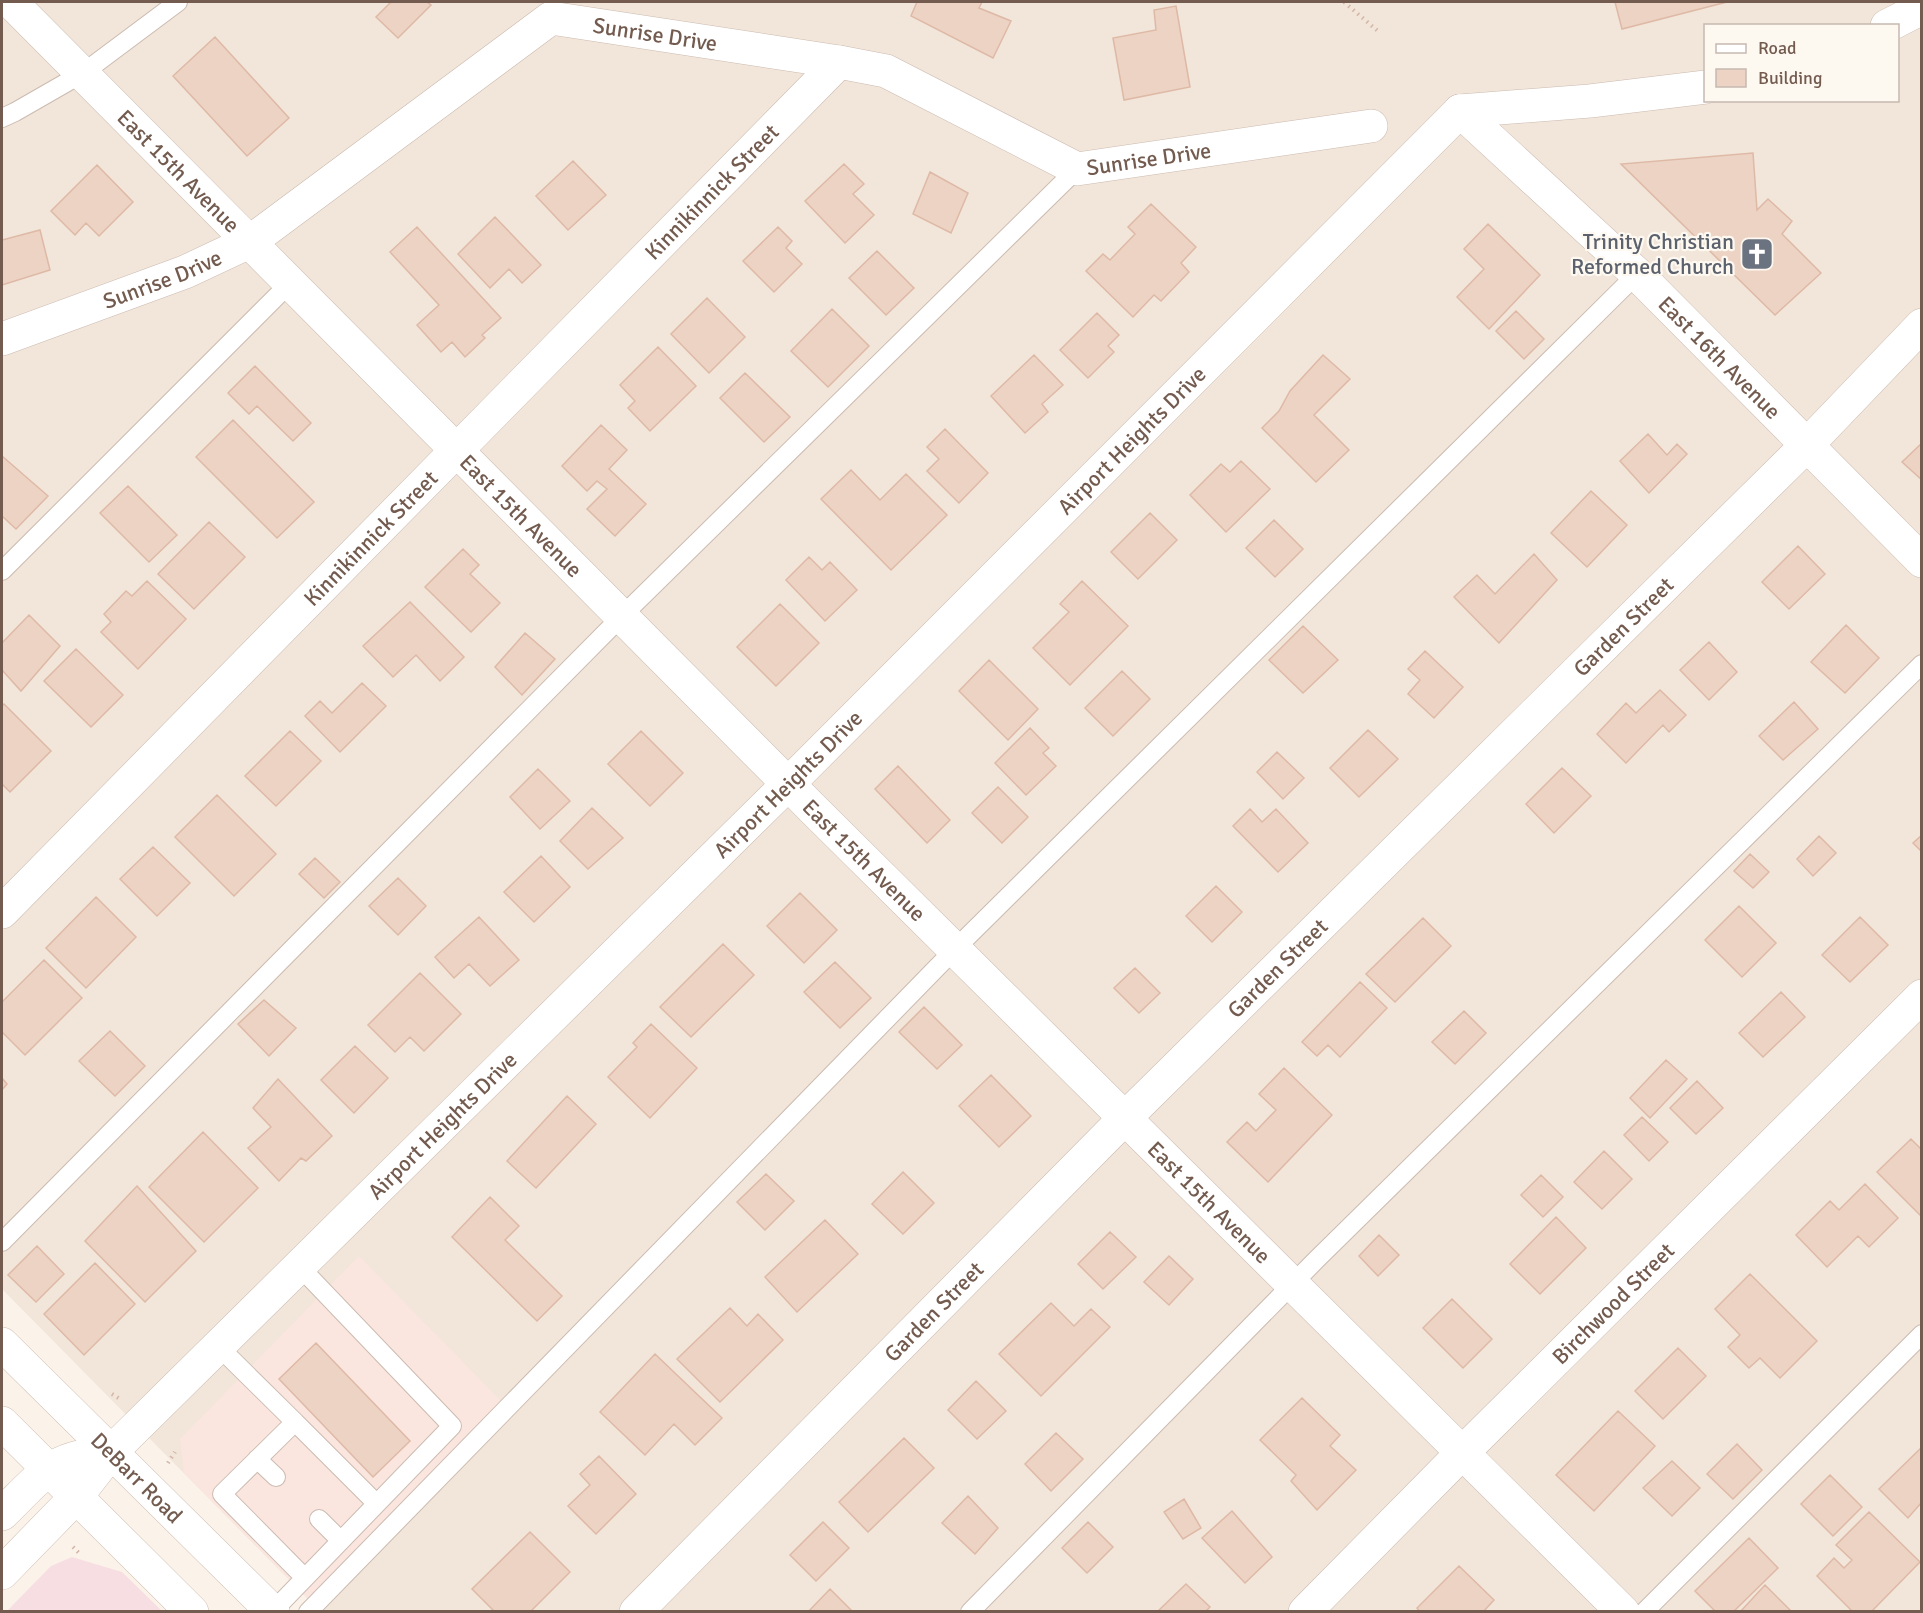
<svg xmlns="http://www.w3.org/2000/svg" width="1923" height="1613" viewBox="0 0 1923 1613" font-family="Signika,sans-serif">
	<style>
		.residential { fill: #f2e5d9; fill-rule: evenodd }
		.commercial { fill: #fae6df }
		.medical { fill: #f7dee2 }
		.building { fill: #edd3c4; stroke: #deb9a6; stroke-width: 1.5 }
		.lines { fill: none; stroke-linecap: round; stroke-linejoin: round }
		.lane-casing { stroke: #ccbbb0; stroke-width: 20 }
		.street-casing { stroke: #ccbbb0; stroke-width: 34 }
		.secondary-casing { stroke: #d0bdb1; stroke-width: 34 }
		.path { stroke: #d2b6a7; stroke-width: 4; stroke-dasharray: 1.5 4.5; stroke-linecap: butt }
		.lane { stroke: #fff; stroke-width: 18 }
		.street { stroke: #fff; stroke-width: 33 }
		.secondary { stroke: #fff; stroke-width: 33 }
		.labels { text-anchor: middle; stroke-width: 4.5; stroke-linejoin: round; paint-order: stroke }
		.street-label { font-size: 22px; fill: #735b4f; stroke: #fdf8f0 }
		.worship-label { font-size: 22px; fill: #5b616d; stroke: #fdf8f0; text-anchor: end }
	</style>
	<rect width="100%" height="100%" fill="#fbf3ea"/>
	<path class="residential" d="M2,2H1921V1611L323,1612L310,1601L2,1289ZM1706,26H1898V100H1706Z"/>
	<path class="commercial" d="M359,1256L501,1401L310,1601L184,1473L180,1439Z"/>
	<path class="medical" d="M72,1557L122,1572L162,1611H7L51,1566Z"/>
	<path class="building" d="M391,2H427L431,5L398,38L376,17Z
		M917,2H982L979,8L1011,21L993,58L911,16Z
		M1615,2H1727L1622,29Z
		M1176,6L1190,87L1124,100L1113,38L1156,30L1154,10Z
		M215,37L289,118L247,156L173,76Z
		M1753,153L1757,210L1768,199L1792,221L1782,234L1821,273L1775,315L1621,164Z
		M573,161L606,195L568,230L536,196Z
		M844,164L864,184L853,194L874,215L845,243L805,201Z
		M97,165L133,202L99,236L86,223L75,235L51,211Z
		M930,172L968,193L951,233L913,214Z
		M1151,204L1196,247L1181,263L1189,272L1161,301L1154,295L1133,317L1086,271L1103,254L1110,260L1135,234L1128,227Z
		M495,217L541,265L522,283L509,269L490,288L458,254Z
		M1488,224L1540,275L1489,329L1457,297L1484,269L1464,249Z
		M417,227L501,318L482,335L485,338L465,357L452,342L441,352L417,325L439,305L390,252Z
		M778,227L792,241L786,248L802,264L774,292L743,261Z
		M40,230L50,270L2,285V240Z
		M877,251L914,288L886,315L849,278Z
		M707,298L745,337L709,373L671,334Z
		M832,309L869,346L828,387L791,351Z
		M1516,311L1544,339L1524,359L1496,331Z
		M1097,313L1119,335L1108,346L1114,352L1088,378L1060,350Z
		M658,347L696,386L650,431L628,408L635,401L620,385Z
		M1034,355L1063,385L1042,404L1048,412L1025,433L991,396Z
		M1323,355L1350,379L1314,415L1349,450L1316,482L1262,428L1279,411L1290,391Z
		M255,366L311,423L293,441L257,406L249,414L228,393Z
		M745,373L790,417L764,442L720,398Z
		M233,420L314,502L277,538L196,457Z
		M601,425L627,450L609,469L646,504L615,536L587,509L607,489L597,481L587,491L562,466Z
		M945,429L988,473L959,503L927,471L939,459L927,447Z
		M1648,434L1667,455L1677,444L1687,454L1649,493L1620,461Z
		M1922,443V480L1902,462Z
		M2,456L48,496L16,529L2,516Z
		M1241,461L1270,489L1226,532L1190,495L1221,464L1230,472Z
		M851,470L880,500L906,474L947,515L891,570L821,499Z
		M128,486L177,535L149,562L100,513Z
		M1591,491L1627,525L1587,567L1551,533Z
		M1150,513L1177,540L1138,579L1111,552Z
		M1274,520L1303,549L1275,577L1246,548Z
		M209,522L245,557L194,609L158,574Z
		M1798,546L1825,574L1789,609L1762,582Z
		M463,549L479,565L470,574L500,603L471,632L425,587Z
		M1534,554L1557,580L1499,643L1454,597L1477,575L1495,594Z
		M809,557L822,570L830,562L857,590L825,621L786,580Z
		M147,581L186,619L138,669L101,632L111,622L104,614L126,591L132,596Z
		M1082,581L1128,626L1070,685L1033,648L1069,612L1060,604Z
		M410,602L464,657L440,681L416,655L393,677L363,646Z
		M780,604L819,643L776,686L737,647Z
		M29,615L60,646L21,691L2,670V643Z
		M1846,625L1879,658L1845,693L1811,662Z
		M1303,626L1338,660L1303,693L1269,660Z
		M525,633L555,659L522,695L495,667Z
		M1709,642L1737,672L1709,700L1680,670Z
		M76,649L123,695L91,727L44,681Z
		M1425,651L1463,687L1434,718L1408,694L1420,680L1408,669Z
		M989,660L1038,709L1008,740L959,691Z
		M1122,671L1150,699L1113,736L1085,708Z
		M362,683L386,706L340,752L305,716L320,701L332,713Z
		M1660,690L1686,715L1669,732L1663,725L1626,763L1597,734L1626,703L1636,713Z
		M1794,702L1818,729L1783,760L1759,736Z
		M4,704L51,751L10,792L2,784V706Z
		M1030,728L1049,748L1043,753L1056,766L1026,795L995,763Z
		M1368,730L1398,759L1359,797L1330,768Z
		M290,731L321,761L276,806L245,776Z
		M641,731L683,773L650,806L608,764Z
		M1277,752L1304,778L1283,799L1257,772Z
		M898,766L950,820L927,843L875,789Z
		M1562,768L1591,796L1554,833L1526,804Z
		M538,769L570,801L540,829L510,797Z
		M998,787L1028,817L1002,843L972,813Z
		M217,795L276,854L234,896L175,837Z
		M592,808L623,838L588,869L560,841Z
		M1250,809L1262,822L1276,809L1308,843L1278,872L1233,826Z
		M1922,835V852L1913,843Z
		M1819,836L1836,853L1813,876L1797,859Z
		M153,847L190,883L157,916L120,879Z
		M1750,854L1769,872L1753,888L1734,871Z
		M541,856L570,887L534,922L504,892Z
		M315,858L340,882L324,898L299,874Z
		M398,878L426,906L398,935L369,906Z
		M1216,886L1242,912L1212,942L1186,916Z
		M800,893L837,930L804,963L767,926Z
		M96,897L136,937L86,988L46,948Z
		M1739,906L1776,943L1742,977L1705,940Z
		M479,917L519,960L490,986L469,964L454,978L435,957Z
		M1860,917L1888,945L1850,982L1822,955Z
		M1423,918L1451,946L1395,1002L1366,974Z
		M723,944L754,975L691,1037L660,1007Z
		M44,960L82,998L25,1055L2,1032V1002Z
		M835,962L871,998L840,1028L804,992Z
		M1135,968L1160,993L1139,1013L1114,988Z
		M420,973L461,1014L424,1051L410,1037L395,1052L368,1025Z
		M1360,982L1387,1008L1340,1057L1328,1045L1317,1056L1302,1042Z
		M1781,992L1805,1017L1763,1057L1739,1033Z
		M264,1000L296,1028L269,1056L238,1024Z
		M924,1007L962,1045L937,1069L899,1032Z
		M1464,1011L1486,1033L1455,1064L1432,1042Z
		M651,1024L697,1068L650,1118L608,1077L637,1047L633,1043Z
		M110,1031L145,1066L115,1096L79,1061Z
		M355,1046L388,1078L354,1113L321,1080Z
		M1666,1060L1687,1079L1650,1118L1630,1098Z
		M1284,1068L1332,1115L1268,1182L1227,1142L1247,1122L1256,1131L1276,1110L1259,1094Z
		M991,1075L1031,1116L999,1147L959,1106Z
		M2,1078L7,1084L2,1090Z
		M278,1079L332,1136L306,1161L301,1158L279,1181L248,1148L271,1127L253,1108Z
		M1697,1081L1723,1108L1696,1134L1670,1108Z
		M567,1096L596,1124L536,1188L507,1161Z
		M1642,1117L1668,1142L1649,1161L1624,1135Z
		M203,1132L258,1188L204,1242L149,1187Z
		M1911,1139L1922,1150V1217L1877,1172Z
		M1604,1151L1632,1179L1602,1209L1574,1182Z
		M903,1172L934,1203L903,1234L872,1204Z
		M766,1174L794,1201L765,1230L737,1202Z
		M1541,1175L1563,1197L1543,1217L1521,1195Z
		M1865,1184L1898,1218L1869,1247L1858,1236L1827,1267L1796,1235L1830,1201L1839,1210Z
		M137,1186L196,1251L145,1302L85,1241Z
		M490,1197L519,1226L505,1240L562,1296L537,1321L452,1237Z
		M1556,1217L1586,1248L1540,1294L1510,1264Z
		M825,1220L858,1254L797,1312L765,1277Z
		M1110,1232L1136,1257L1103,1289L1078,1264Z
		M1379,1235L1399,1255L1378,1276L1359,1256Z
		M37,1246L64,1274L36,1302L8,1275Z
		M1169,1256L1193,1279L1169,1305L1144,1282Z
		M95,1263L135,1304L84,1355L44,1314Z
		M1750,1274L1817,1341L1780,1378L1760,1358L1749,1368L1728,1347L1740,1335L1715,1309Z
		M1452,1299L1492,1339L1463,1368L1423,1328Z
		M1051,1303L1074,1326L1091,1309L1110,1327L1041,1396L999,1354Z
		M730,1308L747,1326L758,1314L783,1340L720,1402L677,1359Z
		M316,1343L410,1441L373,1477L279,1379Z
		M1678,1348L1706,1376L1663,1419L1635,1391Z
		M655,1354L722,1418L695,1445L674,1424L645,1455L600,1412Z
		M976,1381L1006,1411L977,1439L948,1410Z
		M1302,1398L1340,1435L1330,1446L1356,1470L1317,1510L1291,1481L1296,1475L1260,1440Z
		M1618,1411L1655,1446L1594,1511L1556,1475Z
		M1056,1433L1083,1459L1051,1491L1025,1464Z
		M904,1438L934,1468L868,1532L839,1502Z
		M1737,1444L1762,1470L1733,1499L1707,1474Z
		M1922,1447V1502L1908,1518L1879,1489Z
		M599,1456L636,1494L596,1534L568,1506L590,1485L580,1474Z
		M1672,1461L1700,1488L1672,1516L1643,1488Z
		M1830,1475L1862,1507L1833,1536L1801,1504Z
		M968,1496L998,1528L975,1554L942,1523Z
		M1184,1499L1201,1528L1183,1539L1164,1512Z
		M1232,1511L1272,1557L1245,1583L1202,1538Z
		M1869,1512L1920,1562L1871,1612H1853L1817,1576L1834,1558L1844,1568L1852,1560L1836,1545Z
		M823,1522L849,1548L816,1581L790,1555Z
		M1088,1522L1113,1547L1087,1573L1062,1548Z
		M530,1532L570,1572L530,1612H495L472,1589Z
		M1749,1538L1778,1568L1733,1612H1716L1695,1591Z
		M1459,1566L1494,1600L1483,1612H1420L1417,1608Z
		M1186,1584L1210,1607L1205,1612H1157Z
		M1765,1585L1792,1612H1740Z
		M830,1589L853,1612H808Z"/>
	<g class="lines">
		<defs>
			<path id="lane" d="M2,118L15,112L83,73L178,2
				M2,571L291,282
				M2,1242L622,616L1077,169
				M219,1347L295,1422L222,1494L305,1578
				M295,1422L376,1503
				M257,1459L276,1477
				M319,1519L340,1540
				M273,1611L452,1426L299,1266
				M308,1612L955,949L1637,274
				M970,1612L1316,1260L1922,664
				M1644,1612L1922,1334"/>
			<g id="street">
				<path id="s1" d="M11,2L814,810L1623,1612"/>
				<path d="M1887,26L1922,8"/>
				<path id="s2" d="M1460,111L1637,274L1922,561"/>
				<path d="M1460,111L1590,101L1706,87"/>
				<path id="s3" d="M2,339L185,272L251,241L551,18L839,62L886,71L1077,169L1371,126"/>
				<path id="s4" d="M2,912L839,62"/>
				<path id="s5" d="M111,1452L788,784L1460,111"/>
				<path id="s6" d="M636,1612L1125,1118L1806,446L1922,325"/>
				<path id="s7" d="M1305,1612L1462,1453L1922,996"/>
			</g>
			<g id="secondary">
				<path id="s8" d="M2,1344L273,1612"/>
				<path d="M2,1423L192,1612"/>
				<path d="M2,1514C41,1476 52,1456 111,1452"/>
				<path d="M2,1573L76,1497L111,1452"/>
			</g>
		</defs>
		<use href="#lane" class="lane-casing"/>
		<use href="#street" class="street-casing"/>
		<use href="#secondary" class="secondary-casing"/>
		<path class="path" d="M1344,2L1379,32
			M112,1394L120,1399
			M168,1463L175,1452
			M73,1547L81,1555"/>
		<use href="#lane" class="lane"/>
		<use href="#street" class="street"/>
		<use href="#secondary" class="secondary"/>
	</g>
	<defs>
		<symbol id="church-square" viewBox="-11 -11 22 22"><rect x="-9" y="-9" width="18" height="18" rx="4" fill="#6b7280" stroke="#fdf8f0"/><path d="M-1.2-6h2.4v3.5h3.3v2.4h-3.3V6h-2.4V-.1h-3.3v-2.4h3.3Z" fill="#fff"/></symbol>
	</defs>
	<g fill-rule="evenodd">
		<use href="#church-square" x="1738" y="235" width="38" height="38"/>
	</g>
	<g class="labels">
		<g class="street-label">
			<text dy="8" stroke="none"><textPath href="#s3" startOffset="747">Sunrise Drive</textPath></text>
			<text dy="8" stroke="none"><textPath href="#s3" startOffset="1268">Sunrise Drive</textPath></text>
			<text dy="8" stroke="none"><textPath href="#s1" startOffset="238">East 15th Avenue</textPath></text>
			<text dy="8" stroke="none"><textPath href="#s4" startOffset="1011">Kinnikinnick Street</textPath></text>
			<text dy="8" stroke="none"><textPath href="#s3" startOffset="171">Sunrise Drive</textPath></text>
			<text dy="8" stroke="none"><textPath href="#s2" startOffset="358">East 16th Avenue</textPath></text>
			<text dy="8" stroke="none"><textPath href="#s5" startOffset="1437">Airport Heights Drive</textPath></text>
			<text dy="8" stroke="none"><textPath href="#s1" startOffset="724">East 15th Avenue</textPath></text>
			<text dy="8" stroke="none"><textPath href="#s4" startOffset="525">Kinnikinnick Street</textPath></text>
			<text dy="8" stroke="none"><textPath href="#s6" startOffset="1395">Garden Street</textPath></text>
			<text dy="8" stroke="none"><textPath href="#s5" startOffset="951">Airport Heights Drive</textPath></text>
			<text dy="8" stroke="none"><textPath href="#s1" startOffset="1210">East 15th Avenue</textPath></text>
			<text dy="8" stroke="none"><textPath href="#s6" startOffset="909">Garden Street</textPath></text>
			<text dy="8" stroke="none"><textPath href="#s5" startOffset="465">Airport Heights Drive</textPath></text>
			<text dy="8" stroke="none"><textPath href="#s1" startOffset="1696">East 15th Avenue</textPath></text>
			<text dy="8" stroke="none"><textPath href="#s7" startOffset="436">Birchwood Street</textPath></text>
			<text dy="8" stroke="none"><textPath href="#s6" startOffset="423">Garden Street</textPath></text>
			<text dy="8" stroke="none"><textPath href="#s8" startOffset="190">DeBarr Road</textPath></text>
		</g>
		<g class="worship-label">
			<text x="1734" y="249">Trinity Christian<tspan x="1734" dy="25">Reformed Church</tspan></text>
		</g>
	</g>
	<rect width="1923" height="1613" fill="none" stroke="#735b4f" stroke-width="6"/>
	<rect x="1704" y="24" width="195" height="78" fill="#fdf8f0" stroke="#c6b9b0" stroke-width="1.5"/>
	<rect x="1716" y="44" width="30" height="9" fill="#ffffff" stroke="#c6b9b0" stroke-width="1.5"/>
	<text x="1758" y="54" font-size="18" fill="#735b4f">Road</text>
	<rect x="1716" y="69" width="30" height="18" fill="#edd3c4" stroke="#c6b9b0" stroke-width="1.5"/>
	<text x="1758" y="84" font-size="18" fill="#735b4f">Building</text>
</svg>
